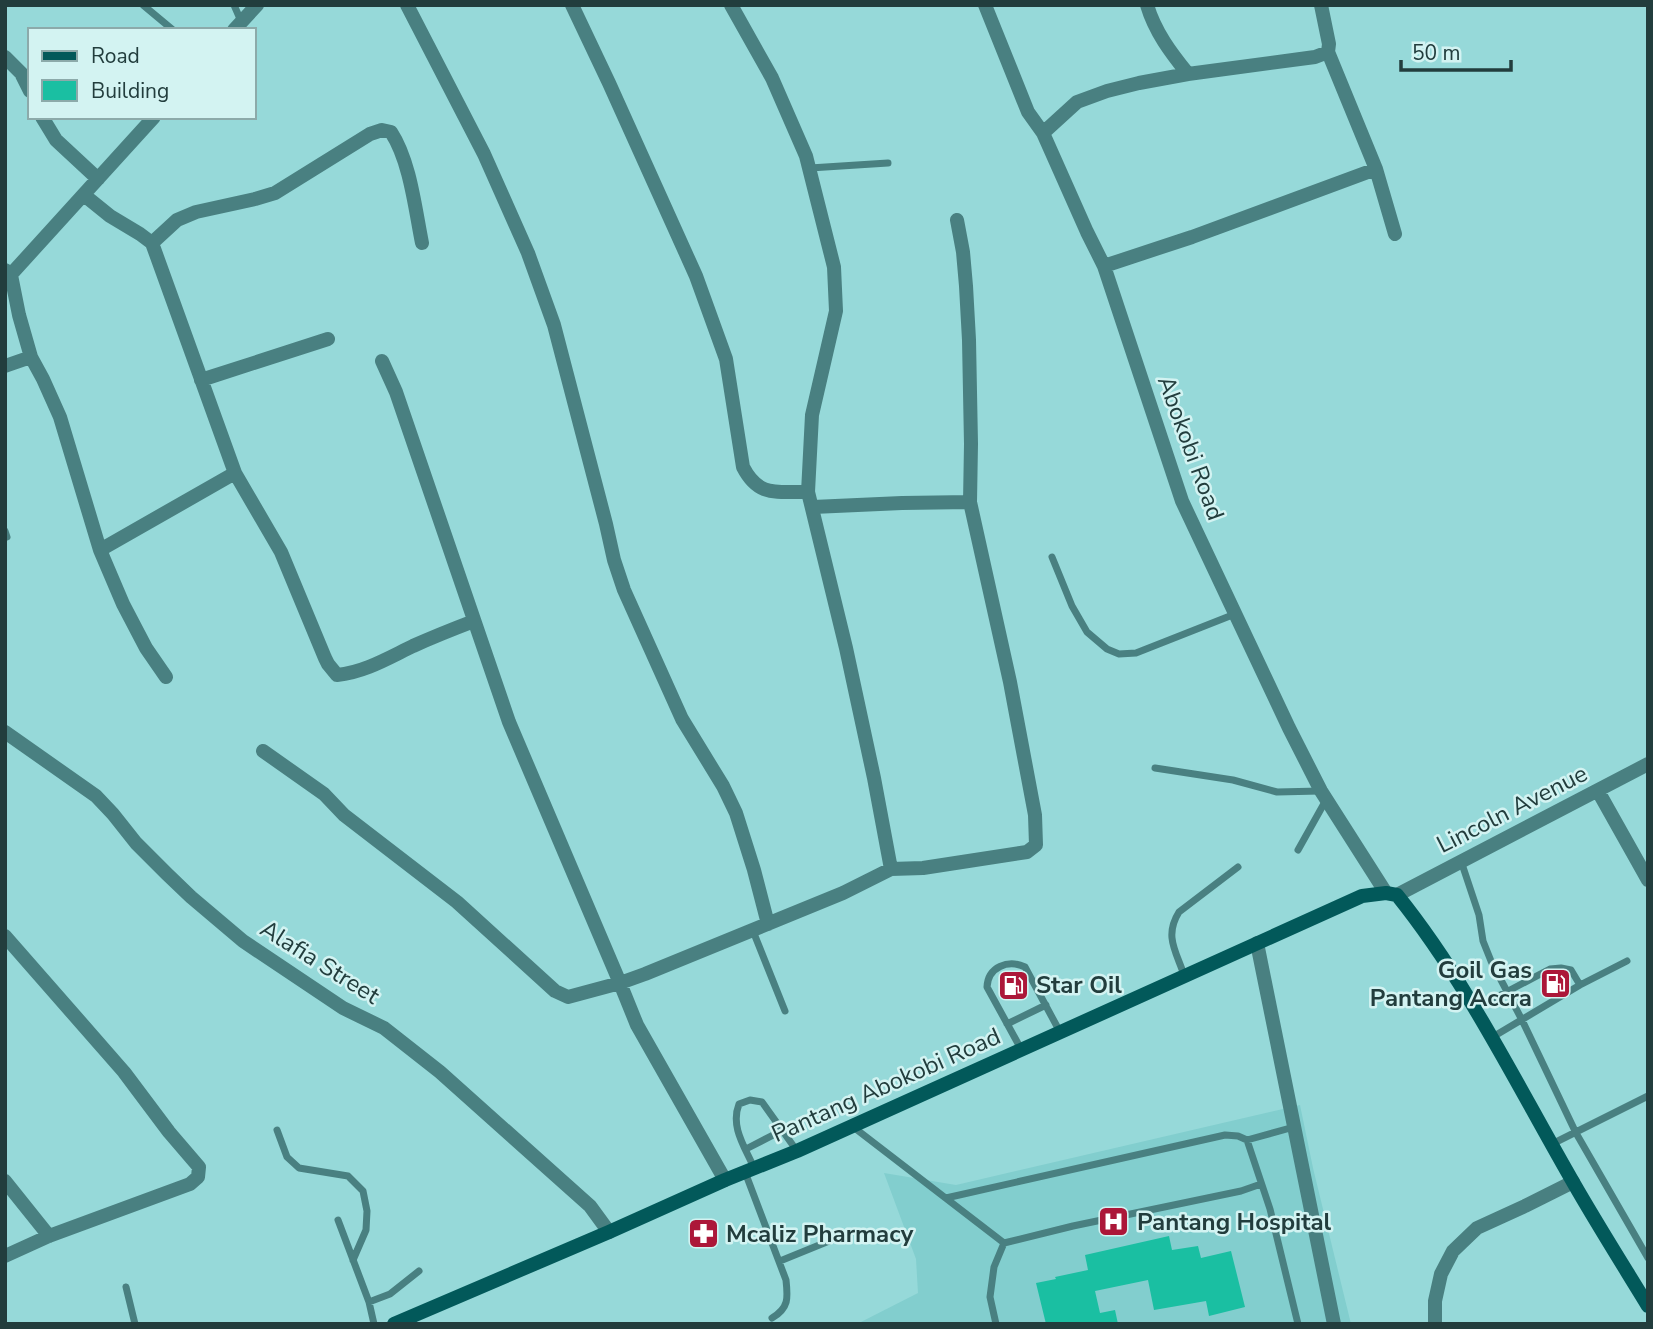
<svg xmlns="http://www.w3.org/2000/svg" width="1653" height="1329" viewBox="0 0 1653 1329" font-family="'Nunito Sans',sans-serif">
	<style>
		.built { fill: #82cece }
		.building { fill: #1abfa2 }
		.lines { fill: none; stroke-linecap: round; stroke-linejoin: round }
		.lane { stroke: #498081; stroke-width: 7 }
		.street { stroke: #498081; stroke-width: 14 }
		.secondary { stroke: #02595a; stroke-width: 14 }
		.labels { text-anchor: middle; stroke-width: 5; stroke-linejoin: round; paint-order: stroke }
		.street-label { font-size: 24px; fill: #223d3d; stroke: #d3f3f2 }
		.poi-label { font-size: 24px; font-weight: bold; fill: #223d3d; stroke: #d3f3f2; text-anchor: start }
	</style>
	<rect width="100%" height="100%" fill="#96d9d9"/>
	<path class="built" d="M1300,1105L1313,1168L1351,1324H857L918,1293L916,1259L884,1173L956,1185Z"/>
	<path class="building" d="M1169,1236L1172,1250L1198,1246L1201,1258L1231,1251L1245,1307L1209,1316L1206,1301L1154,1310L1148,1280L1095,1291L1100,1313L1115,1310L1118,1324H1046L1036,1283L1056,1279L1055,1277L1088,1270L1085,1255Z"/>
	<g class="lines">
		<path class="lane" d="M143,5L173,30
			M234,5L241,21
			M810,168L888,163
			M5,531L7,537
			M1052,557L1072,606L1087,632L1107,649L1119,654L1136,653L1235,614
			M1155,768L1233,780L1277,792L1320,791
			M1298,850L1326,800
			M1461,861L1479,915L1483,941L1491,961L1522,1020L1576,1133L1648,1258
			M753,931L785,1011
			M1184,975C1176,951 1164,936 1179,912L1238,867
			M1474,1009L1550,969L1561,968L1571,970L1580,985
			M1007,1024L1046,1005
			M1491,1038L1580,985L1627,961
			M1021,1049L987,987C988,967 1008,959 1025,967L1060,1032
			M852,1126L1004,1243
			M277,1130L287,1157L299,1168L348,1176L363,1191L367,1211L366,1230L353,1260
			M1247,1140L1294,1127
			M1552,1144L1648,1096
			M746,1149L783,1130
			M754,1168C745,1147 730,1127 739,1104L750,1100L762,1102L797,1151
			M745,1172L786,1280C788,1298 789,1308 772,1318
			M946,1198L1225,1135L1238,1136L1247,1140L1270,1209L1298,1324
			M338,1220L369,1302L374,1324
			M1004,1243L1073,1226L1241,1191L1261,1184
			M780,1261L839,1237
			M126,1287L135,1324
			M369,1302L390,1294L419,1271
			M996,1324L990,1297L994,1267L1004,1243"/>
		<path class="street" d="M407,5L484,154L528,253L554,325L606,524L614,560L624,590L682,719L723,786L736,813L754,870L768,924
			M572,5L609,83L696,276L726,359L743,467C759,498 777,491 808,492
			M731,5L772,78L806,156L834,267L836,311L812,415L808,492L846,648L874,778L891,869
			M985,5L1028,112L1043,133L1087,232L1104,266L1182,501L1289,728L1321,791L1386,893
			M1147,5C1155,32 1171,53 1188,74
			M1321,5L1329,44L1328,52L1376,169L1395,234
			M234,30L257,5
			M5,57L21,73L30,91
			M42,117L56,140L98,179
			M1043,133L1077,102L1107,91L1139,83L1188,74L1315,57L1328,52
			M84,195L110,216L140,234L152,243L235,473L281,552L325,658L328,664L337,675C365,672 388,658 413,646C433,637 453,629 474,621
			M152,243L177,220L196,212L255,199L275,193L370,134L382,130L391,132C410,161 415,208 422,243
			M1104,266L1192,237L1376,169
			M5,270L11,275L19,315L31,357L43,379L60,417L100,550L123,604L146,648L166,677
			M5,281L154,117
			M382,361L396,392L509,722L620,983L637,1025L725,1180
			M5,366L31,357
			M201,380L328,339
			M813,507L902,503L970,502
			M100,550L235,473
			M5,732L96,796L113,814L136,843L167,874L191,897L243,941L343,1008L384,1028L440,1072L590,1206L609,1232
			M263,751L324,794L344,815L457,902L555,991L568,997L620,983L645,974L843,893L891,869L923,868L1027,852L1036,845L1035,815L1010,682L970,502L971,444L969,340L966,286L963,252L957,220
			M1598,791L1648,880
			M1397,895L1648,764
			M5,936L124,1072L169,1132L199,1167L198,1177L190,1184L49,1236L5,1256
			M1257,943L1334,1324
			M5,1181L49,1236
			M1435,1324V1301L1441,1274L1453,1251L1477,1228L1525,1206L1573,1182"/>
		<path class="secondary" d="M394,1324L609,1232L725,1180L797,1151L1362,896L1386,893L1397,895C1467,982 1517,1085 1573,1182C1597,1224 1623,1265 1648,1306"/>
	</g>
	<defs>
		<symbol id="fuel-square" viewBox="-11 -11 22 22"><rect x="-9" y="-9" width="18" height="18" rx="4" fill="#ac1739" stroke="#d3f3f2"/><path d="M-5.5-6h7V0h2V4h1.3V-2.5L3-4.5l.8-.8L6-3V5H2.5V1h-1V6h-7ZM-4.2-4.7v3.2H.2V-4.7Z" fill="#fff"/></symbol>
		<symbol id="hospital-square" viewBox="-11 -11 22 22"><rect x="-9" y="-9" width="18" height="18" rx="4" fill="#ac1739" stroke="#d3f3f2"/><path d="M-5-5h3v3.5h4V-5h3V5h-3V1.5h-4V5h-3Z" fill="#fff"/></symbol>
		<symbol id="pharmacy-square" viewBox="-11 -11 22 22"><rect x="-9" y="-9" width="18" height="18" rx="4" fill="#ac1739" stroke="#d3f3f2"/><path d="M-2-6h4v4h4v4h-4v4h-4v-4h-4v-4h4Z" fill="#fff"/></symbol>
	</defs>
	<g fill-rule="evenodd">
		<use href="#fuel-square" x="1538" y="966" width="35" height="35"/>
		<use href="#fuel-square" x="996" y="968" width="35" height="35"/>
		<use href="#hospital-square" x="1096" y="1204" width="35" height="35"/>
		<use href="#pharmacy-square" x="686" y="1216" width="35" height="35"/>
	</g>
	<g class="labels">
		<g class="street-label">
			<text transform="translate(1191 448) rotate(70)" y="8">Abokobi Road</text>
			<text transform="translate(1512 809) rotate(-27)" y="8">Lincoln Avenue</text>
			<text transform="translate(320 962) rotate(32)" y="8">Alafia Street</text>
			<text transform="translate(886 1085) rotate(-24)" y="8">Pantang Abokobi Road</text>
		</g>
		<g class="poi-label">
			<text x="1532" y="978" text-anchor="end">Goil Gas<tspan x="1532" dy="28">Pantang Accra</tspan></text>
			<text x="1036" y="993">Star Oil</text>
			<text x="1137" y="1230">Pantang Hospital</text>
			<text x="726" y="1242">Mcaliz Pharmacy</text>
		</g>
	</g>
	<rect width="1653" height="1329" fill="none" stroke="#223d3d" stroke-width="14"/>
	<rect x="28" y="28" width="228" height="91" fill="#d3f3f2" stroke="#8caaaa" stroke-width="2"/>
	<rect x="42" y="51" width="35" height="10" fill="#02595a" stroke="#8caaaa" stroke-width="2"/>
	<text x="91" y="63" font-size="21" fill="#223d3d">Road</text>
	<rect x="42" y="80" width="35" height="21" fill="#1abfa2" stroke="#8caaaa" stroke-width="2"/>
	<text x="91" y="98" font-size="21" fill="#223d3d">Building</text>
	<path d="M1401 60v10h110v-10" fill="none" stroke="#223d3d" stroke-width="3.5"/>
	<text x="1412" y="60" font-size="21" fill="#223d3d" stroke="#d3f3f2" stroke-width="5" paint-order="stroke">50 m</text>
</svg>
